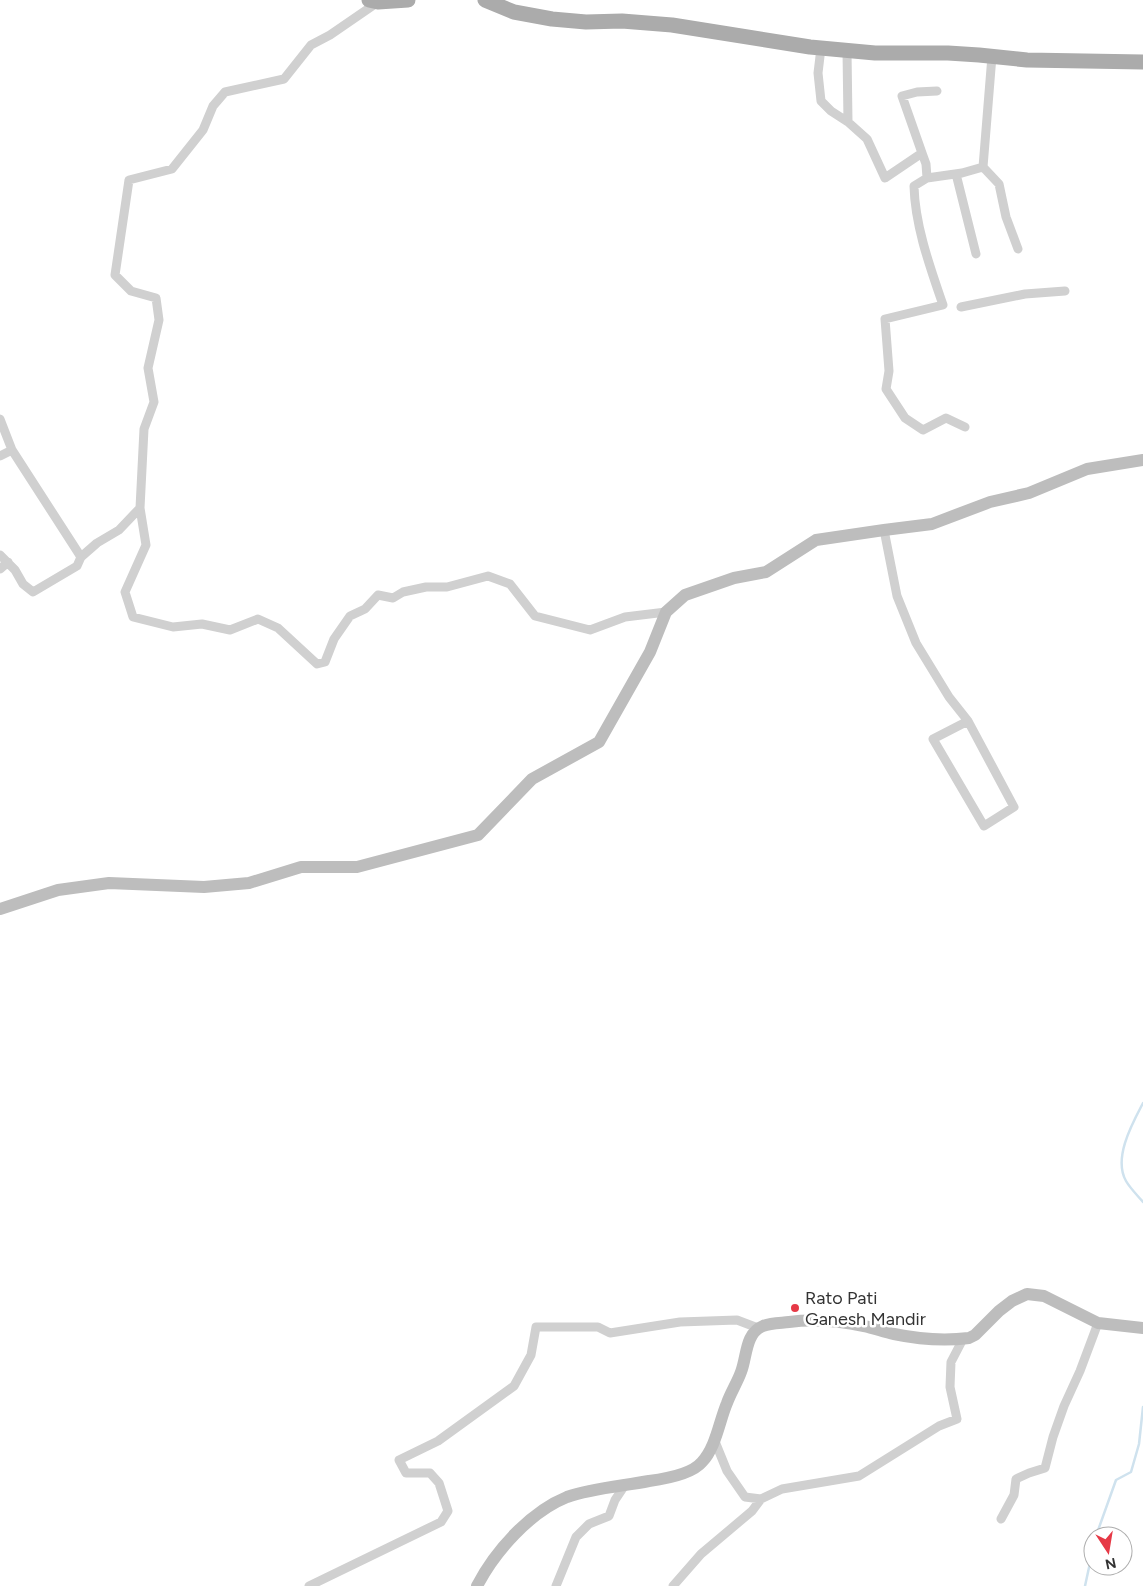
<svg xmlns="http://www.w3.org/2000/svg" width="1143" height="1586" viewBox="0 0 1143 1586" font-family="Figtree,sans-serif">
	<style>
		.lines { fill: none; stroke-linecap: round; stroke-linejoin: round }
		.stream { stroke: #cfe2ee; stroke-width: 2.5 }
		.minor { stroke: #d0d0d0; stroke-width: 9 }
		.secondary { stroke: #bdbdbd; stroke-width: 12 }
		.primary { stroke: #ababab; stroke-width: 15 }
		.poi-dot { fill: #e63946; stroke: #fff; stroke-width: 2 }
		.labels { text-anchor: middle; stroke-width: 5; stroke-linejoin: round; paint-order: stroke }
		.poi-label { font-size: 18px; fill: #333; stroke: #fff; text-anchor: start }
	</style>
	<rect width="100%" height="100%" fill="#fff"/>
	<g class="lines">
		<path class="stream" d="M1143,1103C1132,1124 1113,1158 1126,1181C1130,1188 1137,1195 1143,1202
			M1096,1536L1116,1480L1131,1472L1139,1444L1143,1407
			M1085,1586L1093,1549"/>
		<path class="minor" d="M378,2L330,35L311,45L284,79L225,92L213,106L203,130L172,169L129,180L115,275L131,291L156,298L159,320L148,368L154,402L144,429L140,508L146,545L125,592L133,617L173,627L202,624L230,630L258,619L278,628L317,664L325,662L334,639L350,616L365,609L378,595L393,598L403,592L426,587H447L488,576L510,584L535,616L590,630L625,617L666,612
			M821,48L818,73L821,101L831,111L848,122L847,51
			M848,122L867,139L885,178L922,153L902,96L917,92L937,91
			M922,153L926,164L927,178
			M983,167L999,184L1006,217L1018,249
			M956,174L976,254
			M961,307L1025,294L1065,291
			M0,419L12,450L81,557
			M965,427L946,418L923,430L905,418L886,389L889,371L885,319L943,305C930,267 915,226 914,186L927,178L962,173L983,167L992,56
			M0,456L12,450
			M884,530L897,596L916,643L949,697L968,721L1014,807L984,826L933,739L968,721
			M0,555L15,570L23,584L33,592L77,566L81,557L97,543L119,530L140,508
			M0,569L8,562
			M714,1439L727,1471L745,1497L761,1499L782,1489L859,1476L939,1426L957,1419L950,1387L951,1362L963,1339
			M1001,1519L1014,1495L1016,1479L1029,1473L1045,1468L1053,1437L1064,1406L1080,1371L1098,1323
			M309,1586L441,1522L448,1511L439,1483L430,1473H406L399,1460L438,1441L514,1386L531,1355L536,1327H598L610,1333L680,1322L737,1320L758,1328
			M556,1586L576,1537L589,1524L609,1516L615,1500L625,1485
			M673,1586L701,1554L752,1511L761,1499"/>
		<path class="secondary" d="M0,909L58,890L109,883L204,887L249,883L301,867H357L478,835L532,779L599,742L650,652L666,612L685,595L734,578L766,572L816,540L884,530L932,524L990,502L1029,493L1087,469L1143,460
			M477,1586C495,1551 530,1512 567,1497C592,1488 623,1486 649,1481C664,1479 692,1474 702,1462C716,1447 719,1422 727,1403C731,1392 737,1383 741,1372C747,1357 745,1333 763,1326C770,1323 781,1323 789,1322C814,1319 839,1321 864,1326C874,1328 884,1332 894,1334C918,1339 945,1341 969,1338L975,1335L999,1311L1012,1301L1027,1294L1044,1296L1098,1323L1143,1328"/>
		<path class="primary" d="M369,0L378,2L408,0
			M485,0L514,12L552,19L586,22L622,21L672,25L810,47L875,53H948L979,55L1027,60L1143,62"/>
	</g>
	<circle class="poi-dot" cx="795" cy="1308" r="5"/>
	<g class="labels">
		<g class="poi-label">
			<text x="805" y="1304">Rato Pati<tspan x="805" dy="21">Ganesh Mandir</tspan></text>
		</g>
	</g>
	<g transform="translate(1108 1551) rotate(168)"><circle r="24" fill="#ffffff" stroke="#adadad"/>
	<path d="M0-4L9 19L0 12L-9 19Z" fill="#e63946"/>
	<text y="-8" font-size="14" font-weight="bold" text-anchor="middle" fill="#333333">N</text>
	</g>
</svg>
